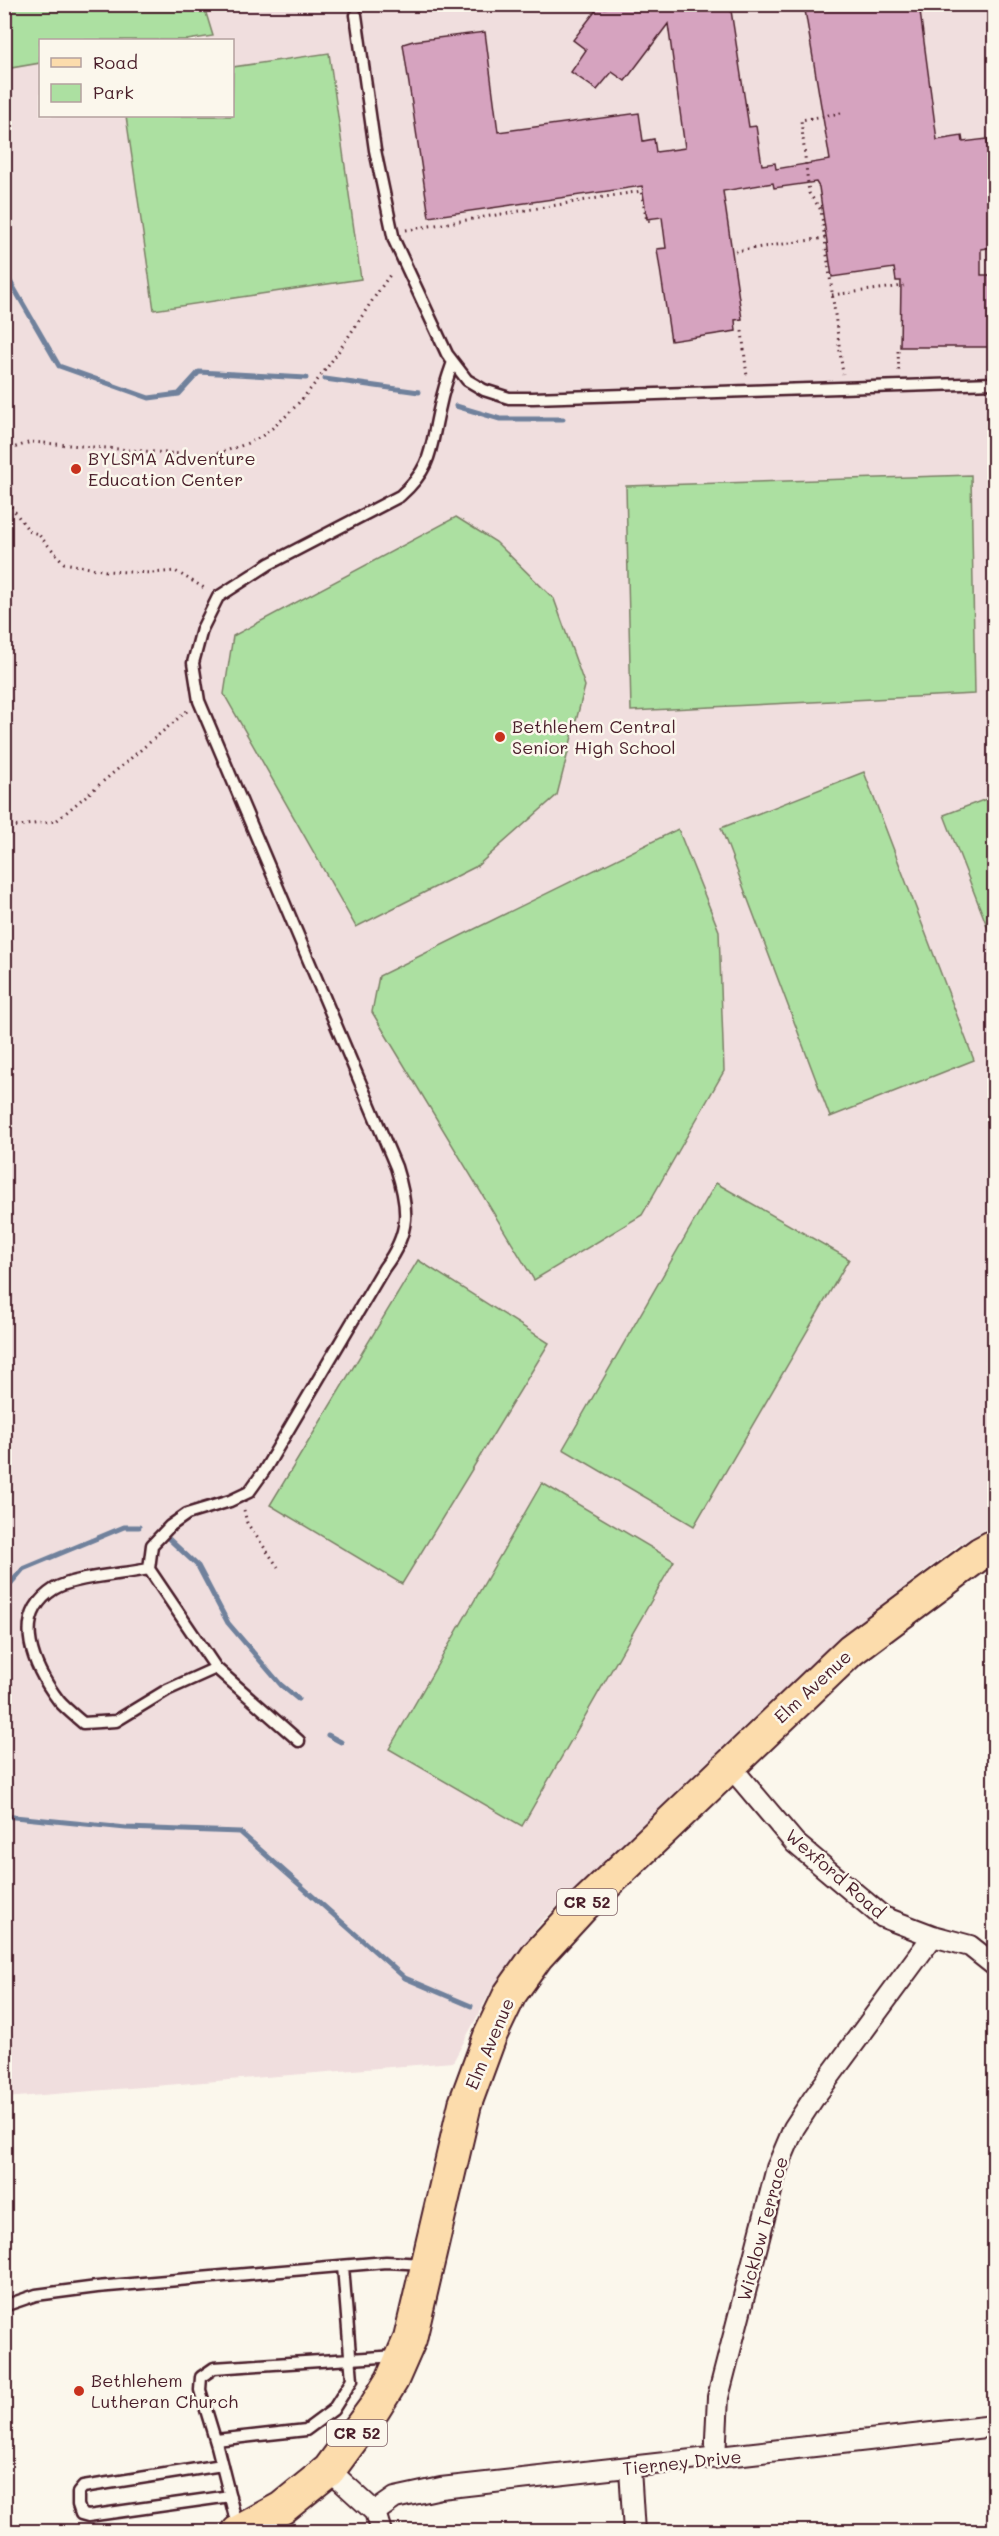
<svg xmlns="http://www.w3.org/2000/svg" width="999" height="2536" viewBox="0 0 999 2536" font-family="Mali,sans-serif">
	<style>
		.built { fill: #f0dede; fill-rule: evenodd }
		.green { fill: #ace0a1; stroke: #7b8066; stroke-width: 1.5 }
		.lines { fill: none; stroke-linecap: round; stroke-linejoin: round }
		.stream { stroke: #6f819c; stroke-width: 5 }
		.building { fill: #d6a3bf; stroke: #4a1f2b; stroke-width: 1.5 }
		.service-casing { stroke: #4a1f2b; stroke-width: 15 }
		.minor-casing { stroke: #4a1f2b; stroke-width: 24 }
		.primary-casing { stroke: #4a1f2b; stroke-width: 36 }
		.path { stroke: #4a1f2b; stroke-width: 3; stroke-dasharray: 1.5 4.5; stroke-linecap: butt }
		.service { stroke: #fbf7ec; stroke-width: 10 }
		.minor { stroke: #fbf7ec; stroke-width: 20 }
		.primary { stroke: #fcdcac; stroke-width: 32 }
		.poi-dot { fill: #c8321e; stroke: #fbf7ec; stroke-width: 2 }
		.labels { text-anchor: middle; stroke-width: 5; stroke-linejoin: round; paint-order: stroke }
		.shield { fill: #fbf7ec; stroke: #7f6065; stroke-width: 1.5 }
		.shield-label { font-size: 16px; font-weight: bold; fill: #4a1f2b }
		.poi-label { font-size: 18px; fill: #4a1f2b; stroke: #fbf7ec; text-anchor: start }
		.street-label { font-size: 18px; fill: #4a1f2b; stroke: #fbf7ec }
	</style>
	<rect width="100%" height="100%" fill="#fbf7ec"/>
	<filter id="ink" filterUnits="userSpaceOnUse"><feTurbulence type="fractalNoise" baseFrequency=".0167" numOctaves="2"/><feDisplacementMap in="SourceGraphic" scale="12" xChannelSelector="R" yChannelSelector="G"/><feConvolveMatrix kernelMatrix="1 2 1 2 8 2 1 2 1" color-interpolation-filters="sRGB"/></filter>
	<g filter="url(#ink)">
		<path class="built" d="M5,5H994V1358L985,1361L994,1391V1524L959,1545L851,1628L751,1720L542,1921L494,1985L453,2062L5,2098ZM40,40H232V116H40Z"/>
		<path class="green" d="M4,5H214L206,13L213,36L187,40H40V63L5,69Z
			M329,53L361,279L154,310L126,116H232L233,67Z
			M971,475L975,694L631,711L626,486Z
			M456,517L496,542L554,599L585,686L557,795L477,866L356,927L224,694L233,636Z
			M864,772L974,1060L830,1117L721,828Z
			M994,796V944L944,815Z
			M678,829L719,931L724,1071L642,1215L534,1280L372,1012L379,976Z
			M716,1183L849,1259L694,1526L563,1449Z
			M418,1260L549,1343L402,1584L270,1505Z
			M542,1483L674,1561L522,1826L389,1749Z"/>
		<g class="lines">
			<path class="stream" d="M4,271L59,366L149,398L179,394L199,372L306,378
				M325,379L419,392
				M456,406L500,419H563
				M169,1539L198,1566L228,1623L281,1685L298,1699
				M4,1591L23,1569L124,1527H139
				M328,1735L341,1742
				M4,1816L126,1828L240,1832L405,1978L471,2006"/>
		</g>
		<path class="building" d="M616,4H730L749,127L756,126L762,165L775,163L776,169L830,160L804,4H919L937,140L962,136L963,142L987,139L994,191V247L981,249V275H994V347H900L901,281H896L894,268L832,277L819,187L816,182L774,188L773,183L723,191L742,319L735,320L736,331L671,341L657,249L666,248L662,217L647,219L642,186L429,217L403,44L413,41L485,32L498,132L639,113L643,141L654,139L656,152L685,148L668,24L625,81L612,72L597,90L571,72L586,50L573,40L597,9L617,6Z"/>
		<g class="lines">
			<defs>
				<path id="service" d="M356,15L375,150L394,240L447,354L467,380L484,390L509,398H533L994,383
					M149,1569L152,1545L170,1526L187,1514L230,1501L249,1492L264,1471L384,1268C411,1232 409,1208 396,1167L199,701L193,663L202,629L218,597L269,564L400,496C434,466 430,447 440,406C443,391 448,376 453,362
					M216,1668L149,1569C125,1574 73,1577 54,1589C10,1617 34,1668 59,1701C66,1709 75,1716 83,1723L116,1721L167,1690L216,1668L299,1741
					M4,2306L36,2295L97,2287L386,2262L426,2264
					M216,2440L306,2430L333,2410L352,2380L343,2266
					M222,2465L83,2487L78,2493V2505L81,2514L88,2516L230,2496
					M238,2529L217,2446L200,2390L201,2377L214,2368L397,2356"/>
				<path id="minor" d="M730,1766L795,1843L883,1917L933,1936L970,1946L994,1965
					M715,2458L718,2397L777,2168L794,2128L813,2099L933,1936
					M630,2469L634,2532
					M329,2470L375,2512L381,2532
					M375,2512L395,2498L441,2488L994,2426"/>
				<path id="primary" d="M238,2532L282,2508L329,2470L374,2409L392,2380L410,2339L465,2104L490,2036L510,1994L537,1956L583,1906L851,1650L981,1553L994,1546"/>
			</defs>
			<use href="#service" class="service-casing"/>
			<use href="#minor" class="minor-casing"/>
			<use href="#primary" class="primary-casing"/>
			<path class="path" d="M841,113L801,120L809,193L821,210L843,374
				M406,230L641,191L647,221H654
				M735,251L825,238
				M832,295L904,286
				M742,331L747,377
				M898,351L899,373
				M4,420L8,450
				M4,451L31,442L206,456C223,452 252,444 266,433C318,394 354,324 392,272
				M4,497L29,531L38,534L64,563L106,571L152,573L175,571L206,589
				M4,828L56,821L187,711
				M244,1510L247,1523L278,1567"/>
			<use href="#service" class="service"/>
			<use href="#minor" class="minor"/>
			<use href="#primary" class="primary"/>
		</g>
	</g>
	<g class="poi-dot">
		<circle cx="76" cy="469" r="6"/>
		<circle cx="500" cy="737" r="6"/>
		<circle cx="79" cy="2391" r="6"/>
	</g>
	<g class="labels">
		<g class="shield">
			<rect x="557" y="1889" width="60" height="26" rx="4.5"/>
			<rect x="327" y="2420" width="60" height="26" rx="4.5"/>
		</g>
		<g class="shield-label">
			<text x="587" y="1908">CR 52</text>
			<text x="357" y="2439">CR 52</text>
		</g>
		<g class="poi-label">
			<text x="88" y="465">BYLSMA Adventure<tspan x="88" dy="21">Education Center</tspan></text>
			<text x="512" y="733">Bethlehem Central<tspan x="512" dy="21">Senior High School</tspan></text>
			<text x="91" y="2387">Bethlehem<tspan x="91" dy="21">Lutheran Church</tspan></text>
		</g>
		<g class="street-label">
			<text transform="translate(813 1687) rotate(-43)" y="6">Elm Avenue</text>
			<text transform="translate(835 1874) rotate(41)" y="6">Wexford Road</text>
			<text transform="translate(490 2044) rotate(-67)" y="6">Elm Avenue</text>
			<text transform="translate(763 2229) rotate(-75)" y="6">Wicklow Terrace</text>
			<text transform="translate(682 2463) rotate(-6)" y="6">Tierney Drive</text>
		</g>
	</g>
	<rect width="999" height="2536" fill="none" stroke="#fbf7ec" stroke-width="24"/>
	<rect x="12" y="12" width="975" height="2512" fill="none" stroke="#4a1f2b" stroke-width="2" filter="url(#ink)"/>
	<rect x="39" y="39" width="195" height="78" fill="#fbf7ec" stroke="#b4a19f" stroke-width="1.5"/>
	<rect x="51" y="58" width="30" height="9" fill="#fcdcac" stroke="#b4a19f" stroke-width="1.5"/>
	<text x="93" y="69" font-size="18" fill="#4a1f2b">Road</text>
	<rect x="51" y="84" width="30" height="18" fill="#ace0a1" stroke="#b4a19f" stroke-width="1.5"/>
	<text x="93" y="99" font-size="18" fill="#4a1f2b">Park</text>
</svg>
